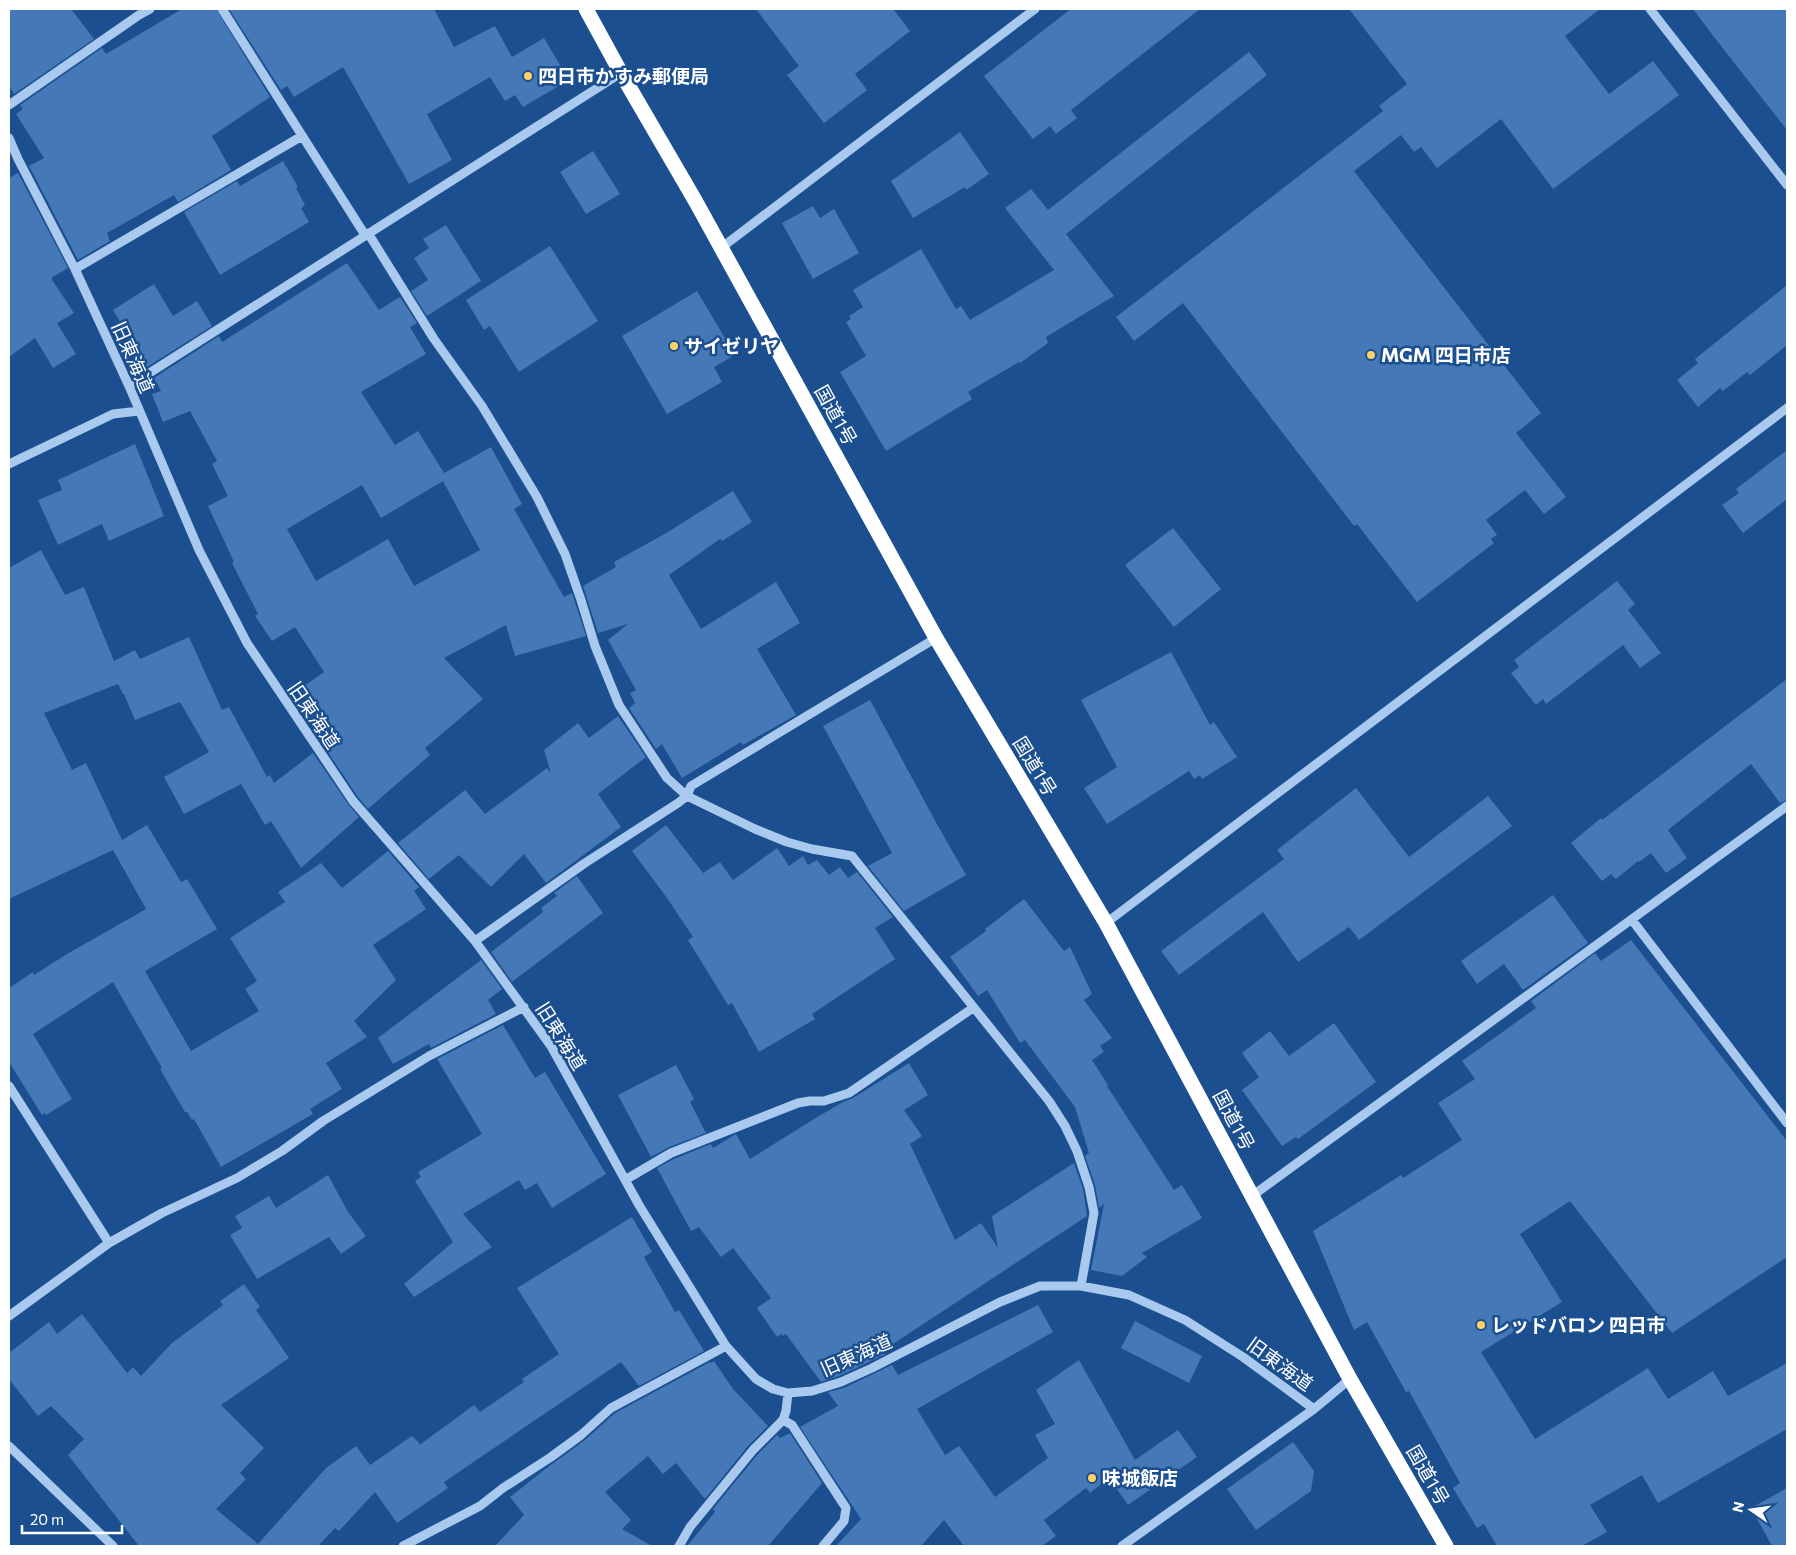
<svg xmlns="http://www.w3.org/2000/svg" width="1796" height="1555" viewBox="0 0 1796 1555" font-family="Commissioner,'Noto Sans JP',sans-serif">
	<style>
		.building { fill: #4478b7; fill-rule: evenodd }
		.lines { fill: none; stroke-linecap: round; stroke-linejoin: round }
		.minor { stroke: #a9c9ee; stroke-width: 9 }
		.highway { stroke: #fff; stroke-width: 15 }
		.poi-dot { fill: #ffd166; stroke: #1b4f8f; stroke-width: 2 }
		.labels { text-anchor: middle; stroke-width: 5; stroke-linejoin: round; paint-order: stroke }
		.poi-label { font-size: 19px; font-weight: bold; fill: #fff; stroke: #1b4f8f; text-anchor: start }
		.street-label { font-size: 19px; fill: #fff; stroke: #1b4f8f }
	</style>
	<rect width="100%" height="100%" fill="#1b4f8f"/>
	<path class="building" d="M9,9H71L94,39L14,94L9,86Z
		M182,9H216L270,97L212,136L231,170L178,202L174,195L107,233L110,241L78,260L29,166L44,158L16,114L23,109L20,105L102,48L106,54Z
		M229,9H434L454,47L495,26L512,57L544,38L569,80L523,107L515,95L505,101L490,77L427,114L452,160L409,184L343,67L294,97L287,86L281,90Z
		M756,9H893L910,31L855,74L867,90L824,123L787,75L799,66Z
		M1071,9H1200L1071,110L1077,118L1056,134L1050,126L1033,139L984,76Z
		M1349,9H1600L1565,36L1609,94L1653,61L1679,95L1553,189L1501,119L1437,168L1421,147L1414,152L1401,135L1354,171L1541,413L1516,433L1566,497L1544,514L1525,490L1486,520L1497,535L1491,539L1494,543L1417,602L1357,524L1354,526L1183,303L1134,341L1116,317L1383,111L1379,106L1407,84Z
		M1693,9H1787V130L1714,37Z
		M1249,52L1267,75L1066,234L1114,296L1046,337L1048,343L1020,363L1019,362L968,392L972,399L886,451L840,372L866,356L846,322L851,319L849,316L863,307L853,290L921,249L956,309L961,306L970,320L1054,270L1005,208L1031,189L1048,210Z
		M960,132L989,174L966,190L965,187L913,218L891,181Z
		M593,151L620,194L586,214L560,172Z
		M283,161L298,187L296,188L305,205L301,208L309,222L220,275L184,212L237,181L240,186Z
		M18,173L68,268L51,278L74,313L57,323L76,354L53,368L35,338L9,357V178Z
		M813,206L820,218L834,209L859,253L813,279L782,223Z
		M446,225L481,281L427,316L411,291L428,280L414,258L429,248L423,239Z
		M550,246L598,321L519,372L490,326L484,330L466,300Z
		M347,263L379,310L400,297L417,323L410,327L426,354L361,392L395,445L418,431L444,473L491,447L522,504L514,509L564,597L572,593L586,636L515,656L506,625L444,658L483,699L425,748L430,755L368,809L358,797L323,745L332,739L300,689L324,672L295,627L272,641L255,616L258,614L232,563L234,562L208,506L228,496L212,464L217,461L190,411L163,422L152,394L161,391L154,378L219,336L222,342ZM443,481L480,550L414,586L388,539L316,581L287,529L362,485L381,518Z
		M154,284L173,316L197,301L212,326L147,367L113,310Z
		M1787,285V345L1750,375L1747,372L1723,391L1720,388L1698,407L1677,380L1698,363L1695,359Z
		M697,291L735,355L714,367L722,382L667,414L622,336Z
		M135,444L164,516L109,541L102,524L58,545L38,500L62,490L58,480Z
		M1787,450V499L1743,533L1722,505L1739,493L1736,489Z
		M733,491L752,522L722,541L720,539L669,575L701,629L776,582L800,623L757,649L796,715L743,745L741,742L682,778L662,744L656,749L629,708L635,703L630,693L636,690L608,640L628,624L598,633L583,586L616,567L614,562L668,532Z
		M1173,528L1221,589L1174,627L1125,565Z
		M41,550L65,595L84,587L114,661L135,650L140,659L189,637L222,710L229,707L267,777L270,775L274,783L313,753L348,804L359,817L301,868L271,821L265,825L241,784L184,814L164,777L209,752L180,702L135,720L124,694H123L118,684L44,713L72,770L86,763L122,840L147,825L181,882L187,879L217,929L145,971L191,1051L259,1011L245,989L257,981L230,938L285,902L278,892L321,863L342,888L388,851L419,887L414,891L426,909L373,945L396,980L354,1021L367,1037L326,1063L342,1089L310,1109L313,1114L221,1167L194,1119L192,1120L187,1112H185L160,1069L162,1068L113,982L33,1034L72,1099L46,1115L45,1113L42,1115L9,1062V988L33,972L34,975L67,954L146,909L113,850L9,899V568Z
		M1617,581L1635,604L1628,610L1661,653L1640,668L1623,645L1546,704L1543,699L1536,705L1511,673L1519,667L1514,660Z
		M1171,652L1210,725L1214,722L1237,757L1202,779L1200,775L1194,779L1189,771L1107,824L1084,788L1117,767L1081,700Z
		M1787,679V800L1780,803L1751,764L1668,830L1687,858L1666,873L1651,853L1639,862L1638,861L1616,879L1611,874L1602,881L1571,843L1601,818L1602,820Z
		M870,700L938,826L966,875L904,911L868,866L892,853L823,726Z
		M618,716L646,757L598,794L621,827L546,883L524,854L491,887L459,855L429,879L398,843L465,790L485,814L547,768L551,773L544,750L578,723L589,738Z
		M1356,788L1409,857L1488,796L1512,826L1359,940L1349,927L1298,962L1263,912L1179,975L1161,951L1284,859L1277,850Z
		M666,825L703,873L720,862L733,880L777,848L789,866L803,856L808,865L817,860L829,875L840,867L848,878L857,872L893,917L875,928L895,959L812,1014L815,1019L759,1052L732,1003L728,1005L688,940L693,937L667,898L632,851Z
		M577,876L603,913L512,982L491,952L543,912L541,908L557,896L554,893Z
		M1553,895L1588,943L1523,990L1504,964L1477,984L1461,961Z
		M1024,899L1064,951L1070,947L1092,994L1084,1000L1112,1038L1100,1046L1104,1052L1092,1060L1108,1085L1107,1086L1174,1190L1182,1185L1202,1218L1142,1253L1147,1257L1122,1276L1091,1270L1104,1204L1099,1208L1095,1185L1085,1156L1089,1153L1075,1107L1025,1040L1020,1043L987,990L978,996L950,957L986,931L985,929Z
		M1631,940L1787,1141V1257L1672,1333L1570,1201L1520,1234L1562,1302L1481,1352L1535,1439L1648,1368L1668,1399L1713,1371L1728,1396L1787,1363V1429L1658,1503L1642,1475L1590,1505L1607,1532L1582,1546H1497L1484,1524L1477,1528L1453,1488L1460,1483L1409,1391L1406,1392L1367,1322L1354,1330L1313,1231L1401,1175L1403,1178L1462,1140L1438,1103L1475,1079L1462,1061L1536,1008L1531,1001L1595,953L1601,961Z
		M481,960L502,989L488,1000L496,1014L431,1048L429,1044L393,1064L378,1038Z
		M1334,1023L1376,1082L1298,1139L1296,1137L1282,1146L1242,1090L1259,1077L1242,1053L1270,1031L1289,1056Z
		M503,1025L535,1078L545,1072L606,1174L552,1208L537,1183L525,1190L519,1180L463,1214L492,1247L414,1297L404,1284L453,1242L415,1181L421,1177L418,1172L482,1134L437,1059Z
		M909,1063L928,1095L904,1110L922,1136L910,1144L955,1240L981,1223L998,1248L992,1216L1074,1163L1083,1189L1087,1216L884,1350L886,1354L839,1376L821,1382L786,1334L783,1336L781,1334L777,1337L757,1308L771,1298L733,1248L721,1257L699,1227L691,1231L657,1168L674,1159L711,1144L713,1148L736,1134L750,1159L814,1119L843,1102L853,1098Z
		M676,1065L694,1099L690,1102L706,1133L669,1147L651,1157L618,1095Z
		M328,1175L348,1212L366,1236L341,1254L329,1237L257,1279L230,1235L242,1228L235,1216L269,1196L276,1208Z
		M632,1217L652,1252L644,1257L675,1312L679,1310L704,1351L639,1386L621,1362L444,1482L448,1488L397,1523L375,1492L339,1531L335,1528L318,1546H139L68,1455L84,1439L51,1406L38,1416L9,1379V1353L49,1322L57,1334L82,1314L127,1373L133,1367L141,1376L172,1343L223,1305L220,1301L244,1284L260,1307L256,1310L289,1358L221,1405L264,1448L240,1473L246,1479L216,1509L258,1544L326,1468L356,1446L370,1465L412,1436L420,1444L418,1446L474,1405L480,1412L524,1382L522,1379L559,1354L517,1288Z
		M1038,1305L1053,1332L917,1409L945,1455L959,1446L995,1497L1048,1458L1035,1435L1055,1424L1036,1390L1079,1360L1135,1460L1178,1430L1197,1457L1128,1505L1109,1478L1090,1493L1086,1488L1044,1520L1056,1536L1042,1546H964L944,1520L921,1546H836L861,1519L800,1427L838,1406L828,1392L844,1388L892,1365L898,1375Z
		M1135,1321L1202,1356L1189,1383L1121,1348Z
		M714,1361L733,1389L768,1426L748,1446L705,1499L676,1463L663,1474L648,1456L605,1492L631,1520L622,1529L652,1546H495L524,1515L510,1497L548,1467L585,1440L615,1413L710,1362L711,1363Z
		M790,1433L822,1483L768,1546H687L715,1512L713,1509L758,1454L777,1435L780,1438Z
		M1293,1442L1314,1471L1311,1491L1256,1530L1227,1489Z
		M1787,1488V1546H1772L1751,1508Z"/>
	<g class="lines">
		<path class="minor" d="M222,9L365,235
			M1650,9L1787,185
			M9,105L139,15L150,9
			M9,138L18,159L75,269L129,386L199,550L247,643L353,801L475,941L551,1046L639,1205L726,1346L756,1379L773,1389L788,1393L812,1391L841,1382L872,1368L1000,1302L1040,1286H1081L1129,1295L1185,1320L1243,1357L1314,1409L1350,1379
			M368,233L434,339L482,406L537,497L565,554L581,600L595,646L619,705L667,778L687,796L755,829L787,842L812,849L852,856L1049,1101L1065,1126L1077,1151L1089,1187L1094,1213L1081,1286
			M721,248L1035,9
			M75,269L302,136
			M129,386L621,73
			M9,464L113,414L139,411
			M1632,920L1787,1123
			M1106,923L1787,408
			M475,941L585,863L678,803L687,796L691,786L936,638
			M9,1086L109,1243
			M625,1180L671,1153L798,1103L810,1101H824L849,1093L973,1008
			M1252,1196L1787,806
			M9,1316L109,1243L162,1213L237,1178L282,1151L323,1121L429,1056L524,1007
			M783,1420L792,1425L846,1508L844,1521L823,1546
			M9,1446L113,1546
			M403,1546L480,1506L503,1488L551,1457L581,1435L611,1408L726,1346
			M679,1546L690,1527L753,1450L783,1420L786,1411L788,1393
			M1122,1546L1314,1409"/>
		<path class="highway" d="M586,9L621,73L696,202L936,638L1106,923L1350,1379L1446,1546"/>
	</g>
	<g class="poi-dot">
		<circle cx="528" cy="76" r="5"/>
		<circle cx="674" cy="346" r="5"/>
		<circle cx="1371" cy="355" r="5"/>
		<circle cx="1481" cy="1325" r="5"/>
		<circle cx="1092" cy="1478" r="5"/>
	</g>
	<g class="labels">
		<g class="poi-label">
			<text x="538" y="83">四日市かすみ郵便局</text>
			<text x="684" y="353">サイゼリヤ</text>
			<text x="1381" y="362">MGM 四日市店</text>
			<text x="1491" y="1332">レッドバロン 四日市</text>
			<text x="1102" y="1485">味城飯店</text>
		</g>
		<g class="street-label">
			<text transform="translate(133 357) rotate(66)" y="7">旧東海道</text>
			<text transform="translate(836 415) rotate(61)" y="7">国道1号</text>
			<text transform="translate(314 715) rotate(56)" y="7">旧東海道</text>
			<text transform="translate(1035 766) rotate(59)" y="7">国道1号</text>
			<text transform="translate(561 1036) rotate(58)" y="7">旧東海道</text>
			<text transform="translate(1234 1120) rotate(62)" y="7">国道1号</text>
			<text transform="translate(856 1355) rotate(-24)" y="7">旧東海道</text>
			<text transform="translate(1280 1364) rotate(36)" y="7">旧東海道</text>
			<text transform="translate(1428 1475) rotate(60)" y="7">国道1号</text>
		</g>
	</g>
	<rect width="1796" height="1555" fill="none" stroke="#ffffff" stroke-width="20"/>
	<g transform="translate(1751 1510) rotate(283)" stroke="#1b4f8f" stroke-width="4" paint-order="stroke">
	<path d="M0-4L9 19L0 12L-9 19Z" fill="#ffffff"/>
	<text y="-8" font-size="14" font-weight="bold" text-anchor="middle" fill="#ffffff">N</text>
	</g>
	<path d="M22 1525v8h100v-8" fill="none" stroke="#ffffff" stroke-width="2.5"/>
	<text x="30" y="1525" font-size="15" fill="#ffffff" stroke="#1b4f8f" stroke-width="4" paint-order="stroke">20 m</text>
</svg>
